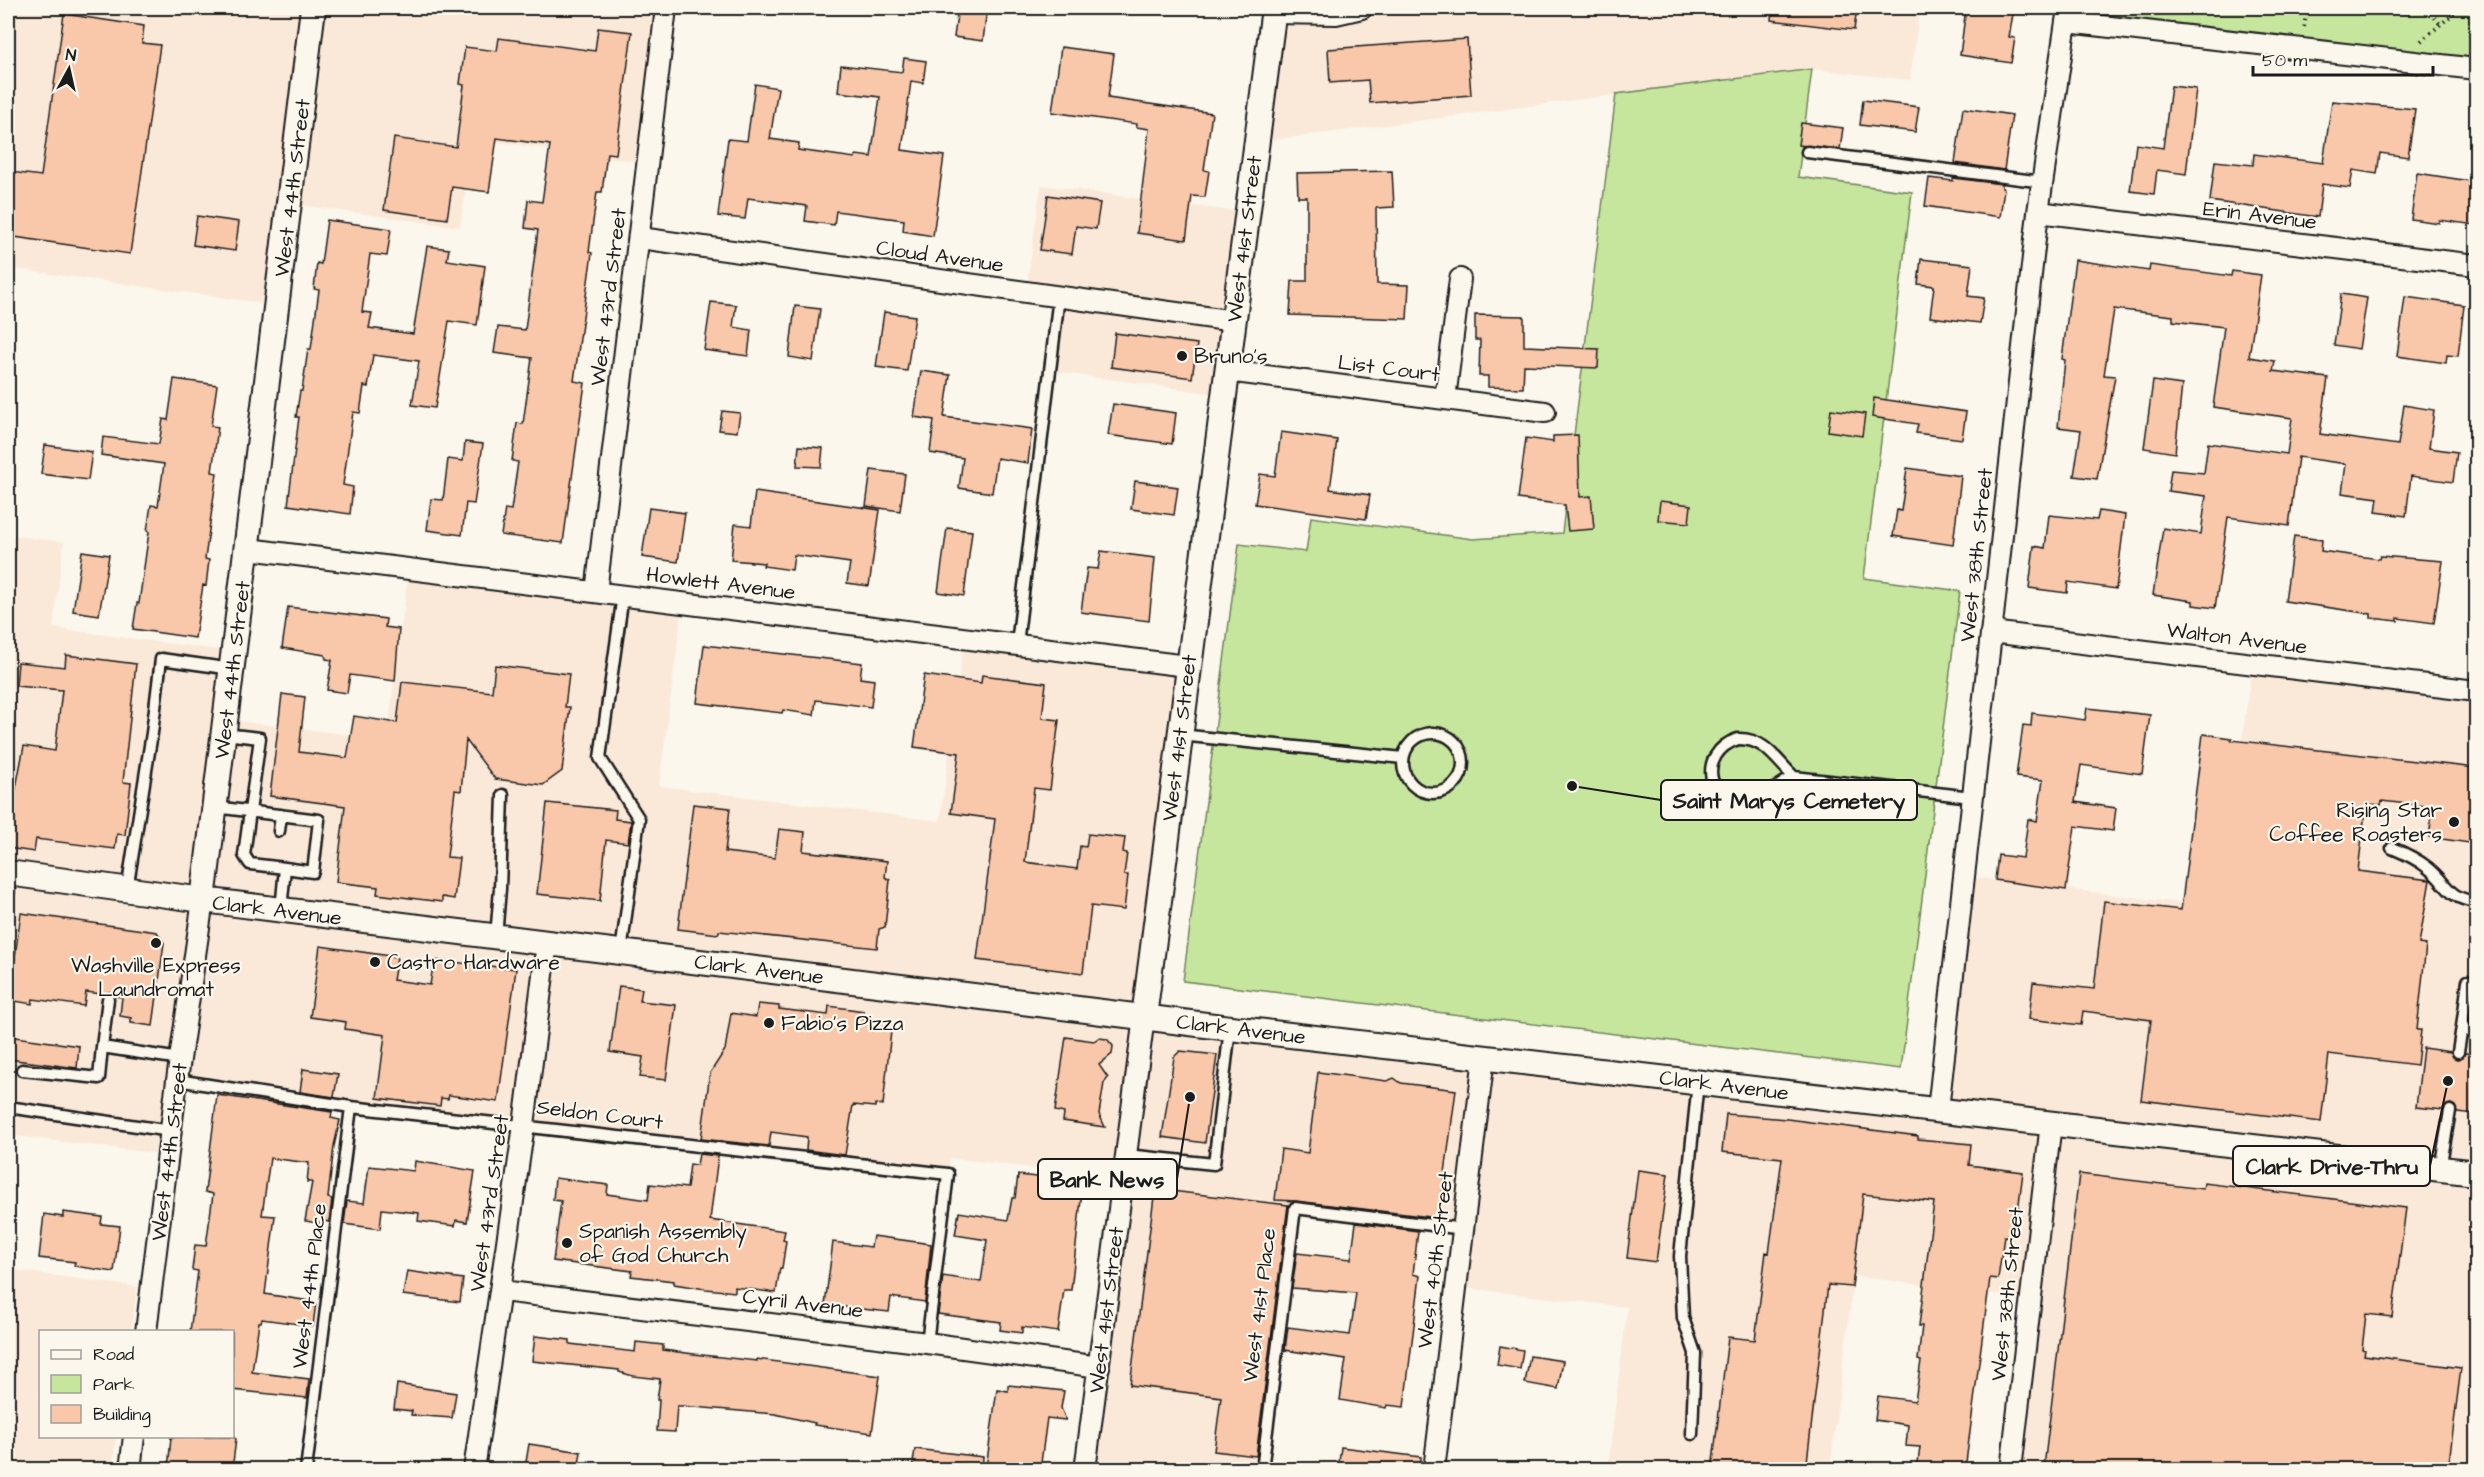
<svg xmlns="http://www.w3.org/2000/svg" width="2484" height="1477" viewBox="0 0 2484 1477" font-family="'Architects Daughter',sans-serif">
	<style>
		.built { fill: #fae9d8 }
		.green { fill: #c6e69e; stroke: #71815d; stroke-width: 1.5 }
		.building { fill: #f9c7a9; stroke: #1c1c1c; stroke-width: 1.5 }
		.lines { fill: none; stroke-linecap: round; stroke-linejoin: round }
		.service-casing { stroke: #1c1c1c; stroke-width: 15 }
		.minor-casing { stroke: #1c1c1c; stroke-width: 24 }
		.tertiary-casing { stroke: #1c1c1c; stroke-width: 28 }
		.path { stroke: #1c1c1c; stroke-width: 4; stroke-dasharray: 1.5 4.5; stroke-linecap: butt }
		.service { stroke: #fbf7ec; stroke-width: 10 }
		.minor { stroke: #fbf7ec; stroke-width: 20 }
		.tertiary { stroke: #fbf7ec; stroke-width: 24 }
		.poi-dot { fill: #1c1c1c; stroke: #fbf7ec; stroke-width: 2 }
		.labels { text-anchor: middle; stroke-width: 4.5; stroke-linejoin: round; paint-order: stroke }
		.street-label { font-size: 21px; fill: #1c1c1c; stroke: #fbf7ec }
		.poi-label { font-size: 21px; fill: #1c1c1c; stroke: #fbf7ec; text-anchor: start }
		.leader { fill: none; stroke: #1c1c1c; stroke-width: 2 }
		.callout-dot { fill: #1c1c1c; stroke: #fbf7ec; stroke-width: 2 }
		.callout { fill: #fbf7ec; stroke: #1c1c1c; stroke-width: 2 }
		.callout-label { font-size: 22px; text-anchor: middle; font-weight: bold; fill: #1c1c1c }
	</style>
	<rect width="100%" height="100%" fill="#fbf7ec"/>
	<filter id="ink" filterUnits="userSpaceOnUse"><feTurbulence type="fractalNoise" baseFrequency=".0167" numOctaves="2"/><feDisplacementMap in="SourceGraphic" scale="12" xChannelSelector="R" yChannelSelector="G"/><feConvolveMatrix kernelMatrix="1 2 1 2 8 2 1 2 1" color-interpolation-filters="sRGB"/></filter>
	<g filter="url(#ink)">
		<path class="built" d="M8,8H666L648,163L474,139L460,227L291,204L278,305L8,268Z
			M1362,8H1920L1910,80L1812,69L1257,142L1273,13Z
			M1041,185L1247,213L1224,395L1049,371L1059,297L1026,292Z
			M8,535L64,542L53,628L234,652L226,720L387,739L409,568L683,603L659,786L940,821L964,638L1187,666L1144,1017L1937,1110L1963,876L2221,908L2252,664L2476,691V1469H2011L2031,1299L1854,1276L1830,1469H1608L1627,1307L1456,1287L1464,1230L1295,1208L1262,1469H1085L1123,1179L950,1158L948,1174L524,1125L178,1080L168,1155L8,1135Z
			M8,1269L137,1287L131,1331L40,1332V1436L116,1437L112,1469L48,1470L8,1464Z"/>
		<path class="green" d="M2068,8H2476V69L2085,24Z
			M1812,69L1798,177L1912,192L1864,578L1960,591L1901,1069L1183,981L1239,544L1306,552L1311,517L1473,539L1562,533L1616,94Z"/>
		<path class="building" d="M958,8H987L983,41L954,37Z
			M1772,8H1857L1854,30L1771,20Z
			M1966,8H2014L2009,37L2015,38L2011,63L1960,55Z
			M64,14L144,26L142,43L160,45L130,254L8,236V199L11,172L41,176Z
			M598,28L632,32L616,154L607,153L602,192H597L589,252L592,253L574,381L585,383L563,543L501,535L505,509L511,510L518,462L512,461L517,423L523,424L532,358L494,353L498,327L525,330L538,230L525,228L528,200L542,202L550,145L497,138L489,192L452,187L447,219L384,210L394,138L456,147L464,85L460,84L465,47L497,51L499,38L595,51Z
			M1467,39L1471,95L1370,103L1368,80L1330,83L1328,49Z
			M1061,47L1114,54L1108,98L1212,113L1204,170L1209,171L1205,197L1192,196L1186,240L1137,233L1149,129L1136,127L1137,124L1052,112Z
			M904,58L926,61L923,83L911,81L902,150L944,156L933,236L903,231L904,220L836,211L834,225L805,221L807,206L748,198L745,219L718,216L728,139L747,141L755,84L778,88L770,139L799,143L798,150L855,158L856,155L871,157L880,97L838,92L841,65L902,72Z
			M2171,86L2196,89L2186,174L2157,170L2154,194L2130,191L2136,144L2163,148Z
			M1863,100L1919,107L1915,132L1860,125Z
			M2332,101L2415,109L2408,157L2380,153L2377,174L2353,170L2350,188L2322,184L2318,217L2210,201L2215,161L2253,165L2254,154L2323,163Z
			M1963,108L2012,115L2004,170L1955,163Z
			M1801,123L1843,128L1840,149L1798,145Z
			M1392,171L1394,207L1376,208L1377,284L1409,285L1407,319L1290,315L1292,281H1307V197H1298L1297,173Z
			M2417,173L2476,182V225L2439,220V223L2411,219Z
			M1929,178L1953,181V178L2002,184V188L2004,189L2000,217L1925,206Z
			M1048,195L1100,203L1096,229L1076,226L1072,254L1040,250Z
			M197,216L239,222L235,251L193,245Z
			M327,220L391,229L387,256L370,254L362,312L372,313L369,328L413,334L427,246L449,249L447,260L485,266L477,325L449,321L435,408L412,405L419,361L373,355L368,387L364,386L360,413L353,412L343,485L353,487L350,514L288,505L299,417H296L300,391H302L308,349H311L319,290L314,289L317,263L321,264Z
			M1921,259L1972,265L1968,296L1984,298L1980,323L1930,317L1934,286L1918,284Z
			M2075,260L2149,271L2150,265L2231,276L2232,271L2261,275L2249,357L2275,361L2273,371L2328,378L2320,434L2398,445L2404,405L2434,410L2429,448L2457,452L2453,482L2411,476L2406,516L2376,512L2378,498L2342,493L2346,464L2298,457L2289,526L2228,517L2215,608L2193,605V601L2153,595L2163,528L2201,534L2206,496L2168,491L2171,470L2204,473L2208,443L2287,454L2292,418L2213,407L2224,327L2173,321V316L2114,309L2104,375L2115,376L2097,479L2074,476L2081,430L2058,427L2065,360L2062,359Z
			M2341,294L2367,298L2359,349L2334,345Z
			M2405,297L2464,305L2458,356L2447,355L2446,363L2397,356Z
			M711,302L736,305L733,327L751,330L748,356L704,350Z
			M795,306L820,309L813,361L789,357Z
			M884,312L915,316L907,371L876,367Z
			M1475,315L1524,316V346L1599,349L1598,368L1524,365L1523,388L1488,387V376H1479L1480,340H1475Z
			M1115,333L1197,344L1192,378L1111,367Z
			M921,371L950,375L944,417L1032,429L1028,463L997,458L992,493L959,488L963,458L930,453L934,420L914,417Z
			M174,379L217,385L211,426L218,427L212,472L217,473L205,559L209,560L206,586L203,585L195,638L133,629L137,603H139L149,532L147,531L151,505L158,506L164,464L101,455L103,437L159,444L163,419L168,420Z
			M2153,381L2182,385L2175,453L2144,448Z
			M1874,398L1966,412L1962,439L1916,433L1918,424L1872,417Z
			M1113,404L1176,413L1172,444L1108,435Z
			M1831,409L1865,414L1862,436L1828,431Z
			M722,411L740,413L737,432L719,430Z
			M1281,432L1337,440L1330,489L1370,495L1366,519L1255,504L1260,474L1275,476Z
			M1578,435L1580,497L1591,496L1594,529L1568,531L1565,505L1518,499L1526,438L1553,442V436Z
			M465,442L483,444L474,504L466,503L462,535L427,530L431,499L443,500L448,459L463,461Z
			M45,445L92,452L88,480L41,474Z
			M799,446L823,448L821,467L797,466Z
			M1907,468L1961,476L1953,545L1893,536L1897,510L1901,511Z
			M871,470L905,474L900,511L866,506Z
			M1135,481L1178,487L1174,515L1131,509Z
			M755,492L880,510L869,586L847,583L850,563L794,555L792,570L763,566L764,563L731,560L735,524L751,526Z
			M1660,501L1691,505L1689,523L1658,520Z
			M649,508L685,513L678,562L642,557Z
			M2099,511L2125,515L2116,589L2068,582L2067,593L2029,588L2034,546L2045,548L2049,515L2097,520Z
			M947,528L972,531L964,596L938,592Z
			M2294,536L2322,540L2321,551L2379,559L2380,556L2443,561L2434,623L2398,618V621L2371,618V614L2285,601Z
			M82,551L109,555L99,615L73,611Z
			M1101,551L1155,558L1149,621L1081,612L1087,568L1098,569Z
			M288,607L386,619L385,627L399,629L395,681L350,675L347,693L327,690L332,660L326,659L325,655L282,648Z
			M704,645L862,663L860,678L874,680L871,707L816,700L814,715L783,710L782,713L697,703Z
			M66,655L136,664L123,782L131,783L125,835L117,834L115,849L36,839L34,852L8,848V791L15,793L24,746L55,751L62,690L16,686L18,662L65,667Z
			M495,665L569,674L565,707H570L562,771L543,785L495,779L466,740L461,791L455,790L447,857L459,858L454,899L442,897V902L377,894L378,887L336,882L345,806L270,796L282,694L305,697L299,752L347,758L354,716L397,723L402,682L492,692Z
			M924,675L981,683L982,675L1046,683L1042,718L1059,720L1050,790L1034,788L1025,862L1077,869L1080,846L1086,847L1088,834L1125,838L1123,852L1127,853L1124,875H1128L1124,910L1091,906L1083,973L977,960L995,819L951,813L959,753L914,747Z
			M2087,708L2150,715L2142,774L2081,765L2075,802L2116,808L2113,831L2075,826L2066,890L1995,880L1998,855L2023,858L2028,819L2037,821L2043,780L2016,777L2023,725L2031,726L2032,713L2085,720Z
			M2203,734L2232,738L2231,740L2476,768V844L2429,837L2433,807L2382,801L2381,805L2366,804L2358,871L2430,880L2419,944L2426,945L2417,1030H2421L2417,1065L2329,1054L2321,1122L2141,1100L2151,1020L2083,1011L2081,1025L2029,1019L2033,982L2094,989L2104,901L2181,910Z
			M547,803L616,810L615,819L631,821L628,843L606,840L600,901L537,894Z
			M693,804L730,808L725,852L775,858L779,829L805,832L803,851L887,861L885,877L890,880L885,927L879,929L877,948L719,931L718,934L678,929Z
			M21,913L157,932L164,943L153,1026L131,1023V1018L120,1016L122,997L115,996L110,992L102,994L86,992L84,1006L33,999L32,1004L9,1000Z
			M320,946L397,957L393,980L430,985L434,960L516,969L498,1102L449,1095L448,1099L441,1098L440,1106L377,1098L385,1035L345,1029L346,1022L310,1017Z
			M619,986L642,989L640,1001L676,1005L666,1080L640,1077L643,1057L610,1052Z
			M758,1004L779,1006V1009L828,1015L829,1006L864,1011L863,1019L892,1022L883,1105L875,1104V1107L853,1105L845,1155L806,1150L807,1137L771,1132L769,1146L701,1139L710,1073L725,1050L731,1013L756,1017Z
			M8,1036L79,1046L77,1068L8,1059Z
			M1066,1037L1094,1041L1099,1038L1107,1039L1113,1046L1112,1054L1099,1065L1108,1078L1104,1083L1099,1114L1105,1127L1063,1121L1064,1113L1055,1111Z
			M2423,1048L2451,1052L2453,1057L2457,1059L2463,1057L2465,1053L2476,1054V1114L2457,1112L2455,1106L2451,1104L2445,1106L2443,1110L2416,1107Z
			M1180,1051L1217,1055L1205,1143L1162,1137L1174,1057Z
			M303,1069L338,1074L334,1097L300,1092Z
			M1318,1072L1387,1081L1394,1078L1401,1083L1456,1090L1439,1218L1296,1201L1275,1200L1281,1149L1308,1153Z
			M217,1095L332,1112L331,1118L340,1120L334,1146L328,1198L332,1199L329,1222L324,1221V1224L305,1221L312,1182H307L309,1163L270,1158L262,1215L275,1216L265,1294L316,1302L313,1326L262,1319L261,1322H259L252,1372L309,1379L307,1398L232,1390V1332H190L198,1271L192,1270L195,1245L206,1246L213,1194L205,1192Z
			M1726,1114L1787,1119L1918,1136V1139L1971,1144L1969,1165L2023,1172L2016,1227L2013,1226L2011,1237L2004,1236L1998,1279L1990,1278L1965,1470H1917L1920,1447L1906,1446L1908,1425L1875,1420L1878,1396L1915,1401L1921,1361L1918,1360L1922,1326H1919L1934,1202L1863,1194L1852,1287L1828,1285L1806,1470H1712L1728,1337L1755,1340L1766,1252L1769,1253L1782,1158L1722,1152Z
			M699,1154L718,1156L710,1220L785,1231L783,1240L786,1241L782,1268H780L776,1293L735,1287V1292L706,1289L674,1284V1281L631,1276L632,1271L553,1261L561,1201L553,1200L555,1178L608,1185L607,1194L648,1200L650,1184L687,1188L690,1164L697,1165Z
			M415,1161L475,1171L467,1222L456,1220L455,1226L418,1221L419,1213L382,1209L380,1229L344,1224L347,1201L364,1203L369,1166L414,1171Z
			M1638,1170L1668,1174L1656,1262L1627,1258Z
			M2079,1174L2203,1189L2204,1183L2406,1208L2392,1317L2366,1314L2362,1349L2365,1350L2364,1355L2461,1368L2448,1470H2065L2044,1467Z
			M1018,1175L1083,1182L1071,1290H1064L1058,1332L1022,1327V1333L1000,1330L1001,1322L938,1314L943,1276L981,1282L987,1240L955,1235L959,1212L1008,1220L1012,1198H1015Z
			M1155,1189L1288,1205L1256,1456L1214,1451L1221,1397L1130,1385Z
			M63,1212L102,1217L101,1224L120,1226L114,1272L74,1266L75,1262L39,1258L44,1214L63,1217Z
			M1356,1223L1418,1231L1413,1274L1420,1276L1404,1407L1387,1405L1386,1408L1340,1400L1346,1359L1285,1350L1288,1327L1350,1335L1356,1293L1292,1288L1297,1253L1351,1259Z
			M873,1236L931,1244L925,1302L891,1297L889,1312L825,1305L833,1242L871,1247Z
			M407,1271L463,1279L460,1302L403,1295Z
			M535,1336L570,1340V1344L635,1352L636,1342L663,1345V1350L702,1355L757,1361V1359L880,1376L872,1433L814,1425L815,1423L775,1414L682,1406H677L675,1432L657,1431L659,1400H657L660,1379L633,1376L619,1372V1370L532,1361Z
			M1500,1346L1523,1350L1520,1369L1497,1365Z
			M1530,1356L1563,1361L1558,1389L1525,1383Z
			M397,1384L456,1393L452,1418L411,1415L412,1411L394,1409Z
			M1008,1385L1064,1391L1061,1408L1066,1420L1047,1418L1040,1470L986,1468L997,1389L1008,1391Z
			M171,1437H233L236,1439L232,1470H168Z
			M529,1444L581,1452L578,1470L525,1468Z
			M1341,1447L1421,1457V1470H1338Z
			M915,1449L983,1457L982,1470H912Z"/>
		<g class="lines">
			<defs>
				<path id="service" d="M1807,152L2043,182
					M1017,644L1059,296
					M1403 763a30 30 0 1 1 60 0a30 30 0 1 1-60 0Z
					M224,734L260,738L244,855L250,864L285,868
					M1180,735L1403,758
					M1738,739C1765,738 1776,760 1794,777C1780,783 1768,797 1754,800C1706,810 1695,753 1738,739Z
					M1794,777L1972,797
					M215,807L319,820L313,872L285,868L281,910
					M279,831L281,815
					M2392,848C2404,853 2417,859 2427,867C2448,883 2446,898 2476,902
					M127,890L152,733L161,659L232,669
					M8,894L10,874
					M496,937L500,889L503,795
					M621,952L639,819L600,758L623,595
					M2468,981L2462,1027L2476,1035
					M108,999L102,1047L180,1059
					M2458,1052L2462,1027
					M22,1070L99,1078L102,1047
					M177,1080L351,1107L948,1174L927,1343
					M8,1107L171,1131
					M1126,1155L1214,1164L1230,1028
					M2440,1169L2450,1111
					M1692,1434L1695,1353L1683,1318L1680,1256L1698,1082
					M306,1470L351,1107
					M1262,1470L1295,1208L1464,1229"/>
				<path id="minor" d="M1273,13L1336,14L1362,8
					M2067,22L2476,69
					M2038,212L2476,265
					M640,238L1234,321
					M1227,371L1545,412
					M1445,399L1460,279
					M248,549L1187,666
					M596,592L666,8
					M1991,632L2476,691
					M1938,1110L2038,212L2068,8
					M501,1291L927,1343L1099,1367
					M146,1332L177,1080L203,900
					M130,1470L134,1436
					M474,1470L524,1125L547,943
					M1085,1470L1144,1017
					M1434,1470L1484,1057
					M2011,1470L2051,1123"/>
				<path id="tertiary" d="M8,873L203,900L1230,1028L2476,1173
					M203,900L313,8
					M1144,1017L1274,8"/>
			</defs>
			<use href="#service" class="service-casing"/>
			<use href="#minor" class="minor-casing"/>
			<use href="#tertiary" class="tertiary-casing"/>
			<path class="path" d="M2427,8L2440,24
				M2304,27L2307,8
				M2421,41L2460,8"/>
			<use href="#service" class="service"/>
			<use href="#minor" class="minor"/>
			<use href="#tertiary" class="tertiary"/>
		</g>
	</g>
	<g class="poi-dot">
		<circle cx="1182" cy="356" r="6"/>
		<circle cx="2454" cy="822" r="6"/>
		<circle cx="156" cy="943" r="6"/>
		<circle cx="375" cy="962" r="6"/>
		<circle cx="769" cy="1023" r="6"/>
		<circle cx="567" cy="1243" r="6"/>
	</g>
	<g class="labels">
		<g class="street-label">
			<text transform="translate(292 188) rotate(-83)" y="7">West 44th Street</text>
			<text transform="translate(2260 215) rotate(7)" y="7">Erin Avenue</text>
			<text transform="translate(1244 239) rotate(-83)" y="7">West 41st Street</text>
			<text transform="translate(940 256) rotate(8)" y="7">Cloud Avenue</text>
			<text transform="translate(608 297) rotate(-83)" y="7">West 43rd Street</text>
			<text transform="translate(1389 368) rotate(7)" y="7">List Court</text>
			<text transform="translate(1976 555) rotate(-84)" y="7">West 38th Street</text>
			<text transform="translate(721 583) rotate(7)" y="7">Howlett Avenue</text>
			<text transform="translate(2237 638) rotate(7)" y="7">Walton Avenue</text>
			<text transform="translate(232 670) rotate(-83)" y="7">West 44th Street</text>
			<text transform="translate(1179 738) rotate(-83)" y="7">West 41st Street</text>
			<text transform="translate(277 910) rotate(7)" y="7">Clark Avenue</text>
			<text transform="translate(759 969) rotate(7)" y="7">Clark Avenue</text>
			<text transform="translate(1241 1029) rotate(7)" y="7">Clark Avenue</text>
			<text transform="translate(1724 1085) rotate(7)" y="7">Clark Avenue</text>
			<text transform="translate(600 1114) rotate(7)" y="7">Seldon Court</text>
			<text transform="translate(169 1152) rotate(-83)" y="7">West 44th Street</text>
			<text transform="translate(489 1203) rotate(-82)" y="7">West 43rd Street</text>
			<text transform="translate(1435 1260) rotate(-83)" y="7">West 40th Street</text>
			<text transform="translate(309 1286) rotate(-83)" y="7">West 44th Place</text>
			<text transform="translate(2007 1294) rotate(-84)" y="7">West 38th Street</text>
			<text transform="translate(803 1303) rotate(7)" y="7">Cyril Avenue</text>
			<text transform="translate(1259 1305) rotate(-83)" y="7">West 41st Place</text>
			<text transform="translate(1106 1310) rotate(-83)" y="7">West 41st Street</text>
		</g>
		<g class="poi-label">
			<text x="1194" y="363">Bruno's</text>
			<text x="2442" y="817" text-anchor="end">Rising Star<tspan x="2442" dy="24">Coffee Roasters</tspan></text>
			<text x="387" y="969">Castro Hardware</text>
			<text x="156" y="972" text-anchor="middle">Washville Express<tspan x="156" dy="24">Laundromat</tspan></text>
			<text x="781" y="1030">Fabio's Pizza</text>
			<text x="579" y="1238">Spanish Assembly<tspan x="579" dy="24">of God Church</tspan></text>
		</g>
	</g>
	<path class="leader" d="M1572 786L1661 800M2448 1081L2430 1166M1190 1097L1177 1179"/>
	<g class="callout-dot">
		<circle cx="1572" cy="786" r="6"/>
		<circle cx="2448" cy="1081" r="6"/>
		<circle cx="1190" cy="1097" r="6"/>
	</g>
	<g class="callout">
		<rect x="1661" y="780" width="256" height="40" rx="6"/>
		<rect x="2233" y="1146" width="197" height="40" rx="6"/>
		<rect x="1038" y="1159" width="139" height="40" rx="6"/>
	</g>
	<g class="callout-label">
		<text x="1789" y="808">Saint Marys Cemetery</text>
		<text x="2332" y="1174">Clark Drive-Thru</text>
		<text x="1107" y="1187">Bank News</text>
	</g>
	<rect width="2484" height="1477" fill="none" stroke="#fbf7ec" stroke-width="30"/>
	<rect x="15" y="15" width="2454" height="1447" fill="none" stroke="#1c1c1c" stroke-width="2" filter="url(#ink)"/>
	<rect x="39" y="1330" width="195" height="108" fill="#fbf7ec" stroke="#a29f99" stroke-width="1.5"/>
	<rect x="51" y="1350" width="30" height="9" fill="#fbf7ec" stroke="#a29f99" stroke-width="1.5"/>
	<text x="93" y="1360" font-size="18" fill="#1c1c1c">Road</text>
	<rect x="51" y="1375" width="30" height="18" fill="#c6e69e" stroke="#a29f99" stroke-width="1.5"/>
	<text x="93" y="1390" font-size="18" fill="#1c1c1c">Park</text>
	<rect x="51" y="1405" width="30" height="18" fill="#f9c7a9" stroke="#a29f99" stroke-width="1.5"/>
	<text x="93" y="1420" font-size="18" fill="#1c1c1c">Building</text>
	<g transform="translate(69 69) rotate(8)" stroke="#fbf7ec" stroke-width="4.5" paint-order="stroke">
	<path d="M0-4.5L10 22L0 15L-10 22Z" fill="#1c1c1c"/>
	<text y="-9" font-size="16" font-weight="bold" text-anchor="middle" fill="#1c1c1c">N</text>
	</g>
	<path d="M2253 66v9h180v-9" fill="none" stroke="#1c1c1c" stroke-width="3"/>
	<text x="2262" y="66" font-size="18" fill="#1c1c1c" stroke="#fbf7ec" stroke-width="4.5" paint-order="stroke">50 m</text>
</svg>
